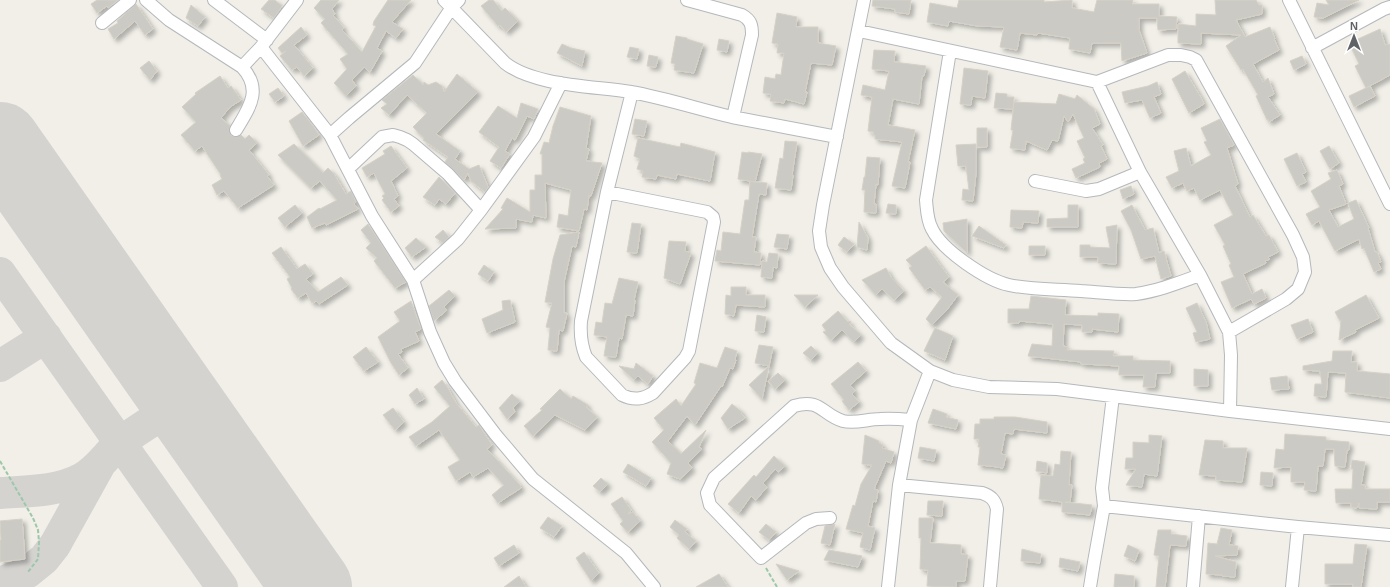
<svg xmlns="http://www.w3.org/2000/svg" width="1390" height="587" viewBox="0 0 1390 587" font-family="Helvetica,sans-serif">
	<style>
		.lines { fill: none; stroke-linecap: round; stroke-linejoin: round }
		.taxiway { stroke: #d4d3d0; stroke-width: 32 }
		.runway { stroke: #d4d3d0; stroke-width: 80 }
		.building { fill: #cccac5; stroke: #d6d1c6; filter: url(#shadow) }
		.street-casing { stroke: #b5b8bc; stroke-width: 14 }
		.path { stroke: #9cc7a9; stroke-width: 2; stroke-dasharray: 4 2; stroke-linecap: butt }
		.street { stroke: #fff; stroke-width: 12 }
	</style>
	<defs>
		<filter id="shadow"><feDropShadow dx="3.5" dy="3.5" stdDeviation="2" flood-color="#0004"/></filter>
	</defs>
	<rect width="100%" height="100%" fill="#f1efe8"/>
	<g class="lines">
		<path class="taxiway" d="M0,273L222,587
			M0,366L46,337
			M0,493C27,491 56,492 81,479C98,470 107,454 121,442C140,428 160,416 180,403
			M0,583L28,572L44,559L55,545L99,466"/>
		<path class="runway" d="M0,142L312,587"/>
	</g>
	<path class="building" d="M97,0H118L108,8L107,6L97,13L91,4Z
		M269,0H275L282,6L274,18L261,9Z
		M321,0H339L332,9L335,14L333,15L344,28L342,30L362,52L376,26L373,25L374,21L388,0H411L392,22L403,29L396,38L386,31L377,48L382,51L370,72L364,67L352,80L356,86L346,96L334,83L347,69L340,59L348,54L321,23L325,19L314,8Z
		M489,0H493L502,11L505,8L518,21L506,32L500,25L498,26L481,6Z
		M873,0H911L909,14L895,12V9L872,6Z
		M959,0H1044V2L1072,0V8L1094,12L1097,0H1133L1132,4H1159V16L1177,17L1176,29L1158,30L1157,18H1139V30L1147,53L1122,61L1121,43H1092L1090,53L1069,49L1070,38L1038,33L1037,35L1020,33L1017,50L1000,47L1004,27L978,26L949,21L948,26L927,22L930,3L957,8Z
		M1215,0H1256L1259,5H1262V14L1236,20L1245,37L1270,27L1275,39H1274L1279,50L1253,64L1263,82L1268,78L1274,94L1268,97L1280,115L1269,122L1268,119L1267,120L1256,96L1258,95L1243,69L1241,70L1226,46L1241,35L1201,33V44L1178,43V24L1196,26V14L1216,15Z
		M1326,0H1359L1323,18L1314,17L1317,3L1329,5Z
		M136,4L153,29L145,35L135,21L114,39L108,29L118,23L117,21Z
		M191,5L205,17L198,26L186,18Z
		M777,13L797,17L796,27H818V43L836,46L832,65L811,63L805,92H807L804,104L785,99L784,103L770,101L771,94L763,93L765,77L775,79L776,74L781,75L784,53H777L778,44L772,43Z
		M301,27L307,35L294,45L313,68L304,76L297,67L292,70L280,56L286,51L282,53L278,48Z
		M1380,29L1385,45L1390,44V75L1366,88L1355,66L1359,64L1349,43Z
		M676,36L687,38V39L703,44L694,73L674,70L675,64L671,63Z
		M719,39L729,41L727,52L717,50Z
		M562,44L571,48L585,51L582,66L557,53Z
		M630,47L639,49L637,59L627,57Z
		M874,50L895,51L894,62L926,66L924,76H922L919,104L893,99L888,125L915,130L908,162H910L905,188L892,186L902,142L875,139V135L873,134L874,132L868,131L872,97L861,95L863,85L885,90L889,71L872,69Z
		M649,55L658,57L656,67L647,66Z
		M1302,56L1306,64L1294,70L1290,61Z
		M149,61L157,71L150,80L140,68Z
		M964,68L988,71L985,98L972,96L971,105L960,104Z
		M1185,71L1200,96L1204,104L1189,113L1172,79Z
		M457,74L478,92L436,134L460,151L455,159L469,169L479,165L488,187L485,192L471,181L468,173L464,180L445,162L448,157L423,140L424,138L413,127L427,113L407,95L389,115L381,108L387,104L382,100L413,75L423,85L424,82L428,85L436,82L442,86L444,92Z
		M220,76L228,88L231,86L241,100L230,107L221,118L230,126L229,130L232,136L236,137L241,135L245,139L249,135L257,143L249,150L269,175L267,176L274,185L238,208L224,191L217,195L212,185L222,179L220,175H221L202,146L195,151L181,135L196,122L182,107L196,94L195,93Z
		M1157,82L1161,94L1154,97L1161,113L1150,118L1142,100L1125,103L1122,92L1148,86Z
		M1370,86L1375,96L1354,107L1349,96Z
		M278,88L284,96L275,102L269,94Z
		M996,93L1007,94V97H1014L1013,109L994,108Z
		M1059,94L1075,99L1077,95L1094,109L1100,124L1092,128L1103,145L1101,146L1107,159L1099,163L1100,167L1076,178L1072,169L1085,163L1083,159L1085,158L1077,141L1084,138L1073,114L1068,122L1064,116L1058,141L1052,140L1047,150L1026,141L1025,150L1010,148L1013,130H1011L1014,102L1056,104Z
		M521,103L538,109L534,119L527,116L515,140L512,138L505,151L510,154L501,168L490,161L499,147L479,132L498,106L517,118Z
		M560,107L591,116L586,148L589,149L586,161L602,163L591,196L589,195L587,210L584,209L579,231L557,227L559,214L568,216L571,190L545,183L546,218L533,215L532,222L516,219V228L485,229L503,209L501,208L507,198L530,212V190H535V175H542V154H540L544,142L549,143L553,126Z
		M302,112L313,126L319,135L303,146L289,121Z
		M635,119L647,121L644,136L632,134Z
		M1220,119L1234,145L1227,148L1238,184L1235,186L1250,217L1253,215L1266,236L1269,235L1278,252L1268,257L1270,259L1265,261L1266,263L1243,274L1252,294L1262,289L1266,298L1254,304L1251,299L1232,308L1221,282L1234,277L1229,265L1231,264L1223,246L1225,245L1214,225L1233,215L1220,190L1200,200L1194,188L1187,191L1183,183L1172,188L1166,177L1179,171L1174,151L1186,148L1191,166L1211,155L1204,142L1207,141L1201,128Z
		M977,128H987V147H977Z
		M638,138L680,147L681,143L715,152L710,181L677,174L676,179L657,175L656,179L642,177L643,171L637,169L640,159L634,156Z
		M785,141L797,142L792,175H793L791,190L775,188L780,158L783,159Z
		M294,144L323,173L328,168L334,174L346,194L351,191L356,202L354,204L358,209L326,225L325,223L312,228L307,217L319,208L320,209L337,200L320,181L311,188L278,155Z
		M976,144V173L973,201L962,200L963,189L969,190L966,166H958L956,145Z
		M391,146L407,168L391,181L398,196L394,199L399,206L391,212L382,200L384,198L382,196L385,194L374,173L367,177L362,168L385,154L383,151Z
		M1329,146L1339,163L1330,169L1320,151Z
		M742,152L748,153V152L762,154L755,182L767,183L766,195L759,194L752,237H756L754,252L761,253L760,265L715,261L717,250L721,251L723,232L740,234L745,200H749L750,181L755,182L738,179Z
		M1297,153L1306,172L1302,174L1306,182L1297,186L1284,159Z
		M867,157L880,158L878,185L876,184L874,204H876V213L864,212L865,190H862L864,177H865Z
		M1337,170L1343,184L1339,186L1346,204L1329,210L1338,227L1354,219L1348,203L1356,200L1369,228H1368L1375,252H1377L1381,262L1378,263L1381,269L1374,272L1364,248L1362,249L1359,239L1335,251L1319,221L1312,225L1306,214L1320,207L1311,191L1331,179L1328,173Z
		M439,177L455,193L446,204L439,199L435,205L423,197Z
		M1131,186L1134,194L1123,199L1120,190Z
		M888,204L896,205V214L886,213Z
		M295,205L302,213L285,227L278,218Z
		M1068,205H1078V227H1047V219L1068,218Z
		M1132,205L1145,230L1153,228L1159,253L1164,251L1171,276L1161,279L1155,256L1141,259L1131,230L1121,211Z
		M1011,210L1039,211L1038,223L1023,222L1022,228L1010,227Z
		M967,219V253L944,231L943,223Z
		M859,222L868,238L867,250L857,247Z
		M632,223L641,224L637,253L627,252Z
		M368,224L406,282L395,288L374,261L377,258L366,248L371,243L361,230Z
		M1117,225L1116,264L1098,263V257H1080V245H1090V247L1110,248L1106,227Z
		M979,226L1006,245L1004,248L972,236Z
		M443,230L449,237L443,243L435,237Z
		M579,232L576,247L572,246L564,282V313H567L563,331L559,330L557,351L548,350L550,328L546,327L552,303L545,302L553,259L560,235Z
		M777,234L789,235L787,249L774,247Z
		M844,237L854,244L847,252L838,245Z
		M416,238L426,247L412,257L405,248Z
		M669,241L686,242L685,251L691,253L680,284L664,278Z
		M926,246L949,277L943,282L958,295L946,311L932,325L926,319L942,297L930,287L925,290L909,268L912,266L906,260Z
		M1029,246H1045V255H1029Z
		M281,247L297,269L305,264L313,274L306,279L318,292L341,277L348,285L319,304L316,301L312,303L306,293L298,298L291,289L292,288L287,279L290,277L272,253Z
		M769,253L778,254L777,268L773,267L772,278L761,277L762,261L767,262Z
		M484,265L494,272L488,281L478,274Z
		M886,268L891,277L904,291L894,300L882,289L876,295L862,280Z
		M619,278L638,282L634,300H635L633,316L626,315L622,339L619,338L616,357L604,356L607,337L594,335L596,322L602,323L605,303L612,304Z
		M731,287H746V295H765V307L736,305L734,316L725,314L726,295L731,296Z
		M449,290L455,296L444,307L447,310L434,321L429,306Z
		M794,295H818L805,307Z
		M1366,295L1379,318L1355,330L1356,332L1339,340L1341,320L1340,321L1335,312Z
		M1031,296L1066,300L1065,315L1098,316V313L1119,314L1118,332L1092,329V332H1082V325L1064,324L1063,346L1068,347L1067,350L1114,351L1113,356H1133V360L1170,361V373H1156L1155,387H1143L1144,375H1119V366L1084,364H1081V362L1028,356L1032,344L1052,346L1053,324L1019,321V323H1008V309H1029Z
		M510,300L515,322L487,333L482,319L503,310L502,301Z
		M411,301L421,329L415,332L419,341L401,349L402,352L398,354L408,368L399,375L391,363L378,337L400,321L394,312Z
		M1197,303L1206,322L1210,339L1196,342L1193,333L1197,332L1186,308Z
		M838,311L848,322L850,321L851,322L849,324L861,335L854,342L842,330L831,340L823,332L826,331L822,325Z
		M757,315L766,317L764,332L755,331Z
		M1308,319L1313,332L1297,339L1291,325Z
		M935,328L953,336L945,360L924,351Z
		M759,345L773,347L769,366L755,363Z
		M811,346L818,353L811,360L803,353Z
		M366,347L378,362L364,371L353,357Z
		M725,347L737,351L735,359L736,360L733,369L730,368L722,387L721,386L695,425L687,416L668,441L681,454L706,430L699,447L702,449L688,463L692,468L680,479L667,474L671,463L652,442L664,430L654,418L676,399L681,406L696,384L694,383L700,363L717,368Z
		M1333,351H1352L1351,362H1357V371L1390,374V398L1345,392L1346,373L1328,372L1326,397L1314,396L1315,384H1322L1320,371L1303,370V366L1332,361Z
		M858,362L866,371L850,385L855,391L852,394L859,402L849,410L842,401L844,400L831,384Z
		M636,363L653,376L648,384L638,376L634,380L619,366L634,369Z
		M769,366L762,399L749,385Z
		M1194,369L1208,370V386H1194Z
		M778,373L785,380L775,389L768,381Z
		M1287,376L1289,389L1272,390L1270,378Z
		M442,380L448,388L456,403L476,427L479,425L492,445L487,449L520,485L521,488L498,503L492,495L504,485L488,468L473,477L470,472L456,481L448,467L460,460L439,430L416,446L409,437L432,422L450,406L434,387Z
		M417,388L424,399L415,404L409,395Z
		M560,389L571,399L573,396L588,405L586,407L597,417L585,430L555,415L533,436L524,426L542,410L540,409Z
		M512,394L520,401L513,408L515,412L507,419L499,408Z
		M732,404L742,412L741,413L745,418L728,429L721,418Z
		M393,408L404,422L395,430L383,415Z
		M933,409L947,414L946,417L958,420L956,429L928,423Z
		M994,417H1015L1047,422V433L1014,429L1013,434L1005,433L1001,454L1006,455L1003,468L991,466L978,465L980,447H978L979,439H974L975,424H980V419H994Z
		M1285,434L1326,437V440L1349,442V450H1347L1345,467L1335,466L1334,449H1325L1323,466H1318L1316,491L1304,490L1305,482H1291V467L1274,468L1276,449L1284,450Z
		M865,435L879,441V443L883,445L882,448L894,452L891,463L886,461L874,489L878,490L876,502L873,501L868,526L875,528L870,550L860,547L863,533L846,529L853,505L855,506L861,484L872,465L862,464Z
		M1149,435L1162,436L1157,476L1144,474L1142,487L1126,485L1136,469H1125L1126,458H1133V442L1149,443Z
		M1205,440L1223,441V448H1247L1242,482L1216,480V476L1199,475Z
		M920,447L936,450L934,461L918,458Z
		M1061,451L1071,452L1069,485H1072L1070,502H1065L1092,505L1090,515L1062,512V502L1039,499L1041,475L1053,476L1055,464L1060,465Z
		M774,456L785,466L778,472L775,469L763,483L767,487L756,500L751,496L739,513L728,504L754,475L756,477Z
		M1352,460L1365,462L1361,485H1365V489H1390V502H1377V509L1359,508V503L1357,508L1351,507V503H1336L1335,489H1352L1353,469H1351Z
		M1037,461L1047,463V473L1036,471Z
		M628,464L651,478L646,486L623,472Z
		M1261,472L1273,473L1272,486L1260,485Z
		M601,478L608,484L600,492L593,486Z
		M622,497L631,510L628,514L633,512L640,521L628,532L620,524L623,521L611,504Z
		M928,501H943L942,516L927,515Z
		M548,517L562,526L554,537L540,528Z
		M919,518H933L930,543L961,545V554L968,555L965,581H956V587L927,586L928,570L920,569L921,538H919Z
		M22,519L25,559L0,562V540H1L0,521Z
		M675,520L687,529L685,532L696,541L689,549L677,538L679,535L670,527Z
		M766,524L776,532L769,540L759,532Z
		M835,524L830,545L821,543L825,526Z
		M1221,528L1232,530L1229,545L1238,546L1237,555L1215,556L1236,562L1235,577L1222,576V575L1206,574L1208,543L1217,544Z
		M1158,530H1171V534L1187,536L1186,546L1170,545L1165,587H1156L1159,556L1154,555Z
		M1355,544L1367,545L1361,587H1353V584H1325V564H1353Z
		M514,545L519,553L499,566L494,558Z
		M1128,545L1139,550L1135,561L1124,556Z
		M1022,549L1041,554L1040,563L1021,561Z
		M829,550L862,556L858,567L824,560Z
		M584,552L599,573L591,581L576,558Z
		M1060,558L1080,562L1078,571L1059,567Z
		M776,564L799,571L787,580Z
		M719,574L728,587H696Z
		M1115,574L1134,576V587H1114Z
		M519,576L526,587H504Z"/>
	<g class="lines">
		<defs>
			<path id="street" d="M146,0L169,20L242,67C263,90 249,108 236,130
				M214,0L267,40
				M444,0L505,63C534,86 594,86 631,92C665,98 698,109 732,117C767,124 802,130 837,137
				M687,0L742,15C751,20 752,25 752,35L733,117
				M864,0L823,205L819,231L821,247L830,268L843,287L891,343L930,371L953,380L989,387L1057,389L1230,411L1390,429
				M1289,0L1390,204
				M102,23L130,0
				M859,31L1097,82L1140,172L1200,275L1229,332L1231,355L1230,411
				M261,47L330,135L372,216L413,280L430,332L444,363L455,381L495,434L533,479L626,553L654,587
				M1312,48L1384,9L1390,7
				M950,51L926,200C927,210 927,220 932,229C942,250 986,280 1009,285C1032,290 1058,289 1081,291C1097,292 1121,295 1136,294C1158,291 1178,283 1200,275
				M242,67L261,47L297,0
				M1097,82L1168,55H1181L1190,57L1196,60L1293,235L1303,257L1305,272L1298,289L1286,299L1229,332
				M330,135L349,118L415,63L452,7L459,0
				M348,169L382,137L393,135L400,137L407,140L413,144L448,174L481,210
				M1035,181L1086,191L1099,189L1140,172
				M607,192L707,212L713,217L714,222L689,351L685,358L653,393C643,399 634,401 622,395L586,357C581,345 580,334 581,321L607,192L632,92
				M413,280L458,239L481,210L534,137L561,83
				M899,485L982,493C991,496 995,500 997,509L990,587
				M1104,506L1298,527L1390,535
				M830,518L816,519L806,523L761,558L710,505L707,493L714,478L794,406C821,398 822,415 843,421C855,424 868,419 880,419C890,418 901,419 911,420
				M888,587L899,485L911,420L930,371
				M1090,587L1094,562L1104,506L1102,488L1113,396
				M1193,587L1199,516
				M1292,587L1298,527"/>
		</defs>
		<use href="#street" class="street-casing"/>
		<path class="path" d="M0,461L33,518L38,530L39,542L38,559L28,572
			M766,568L777,587"/>
		<use href="#street" class="street"/>
	</g>
	<g transform="translate(1354 36)" stroke="#ffffff" stroke-width="3" paint-order="stroke">
	<path d="M0-3L7 15L0 10L-7 15Z" fill="#5f6368"/>
	<text y="-6" font-size="11" font-weight="bold" text-anchor="middle" fill="#5f6368">N</text>
	</g>
</svg>
